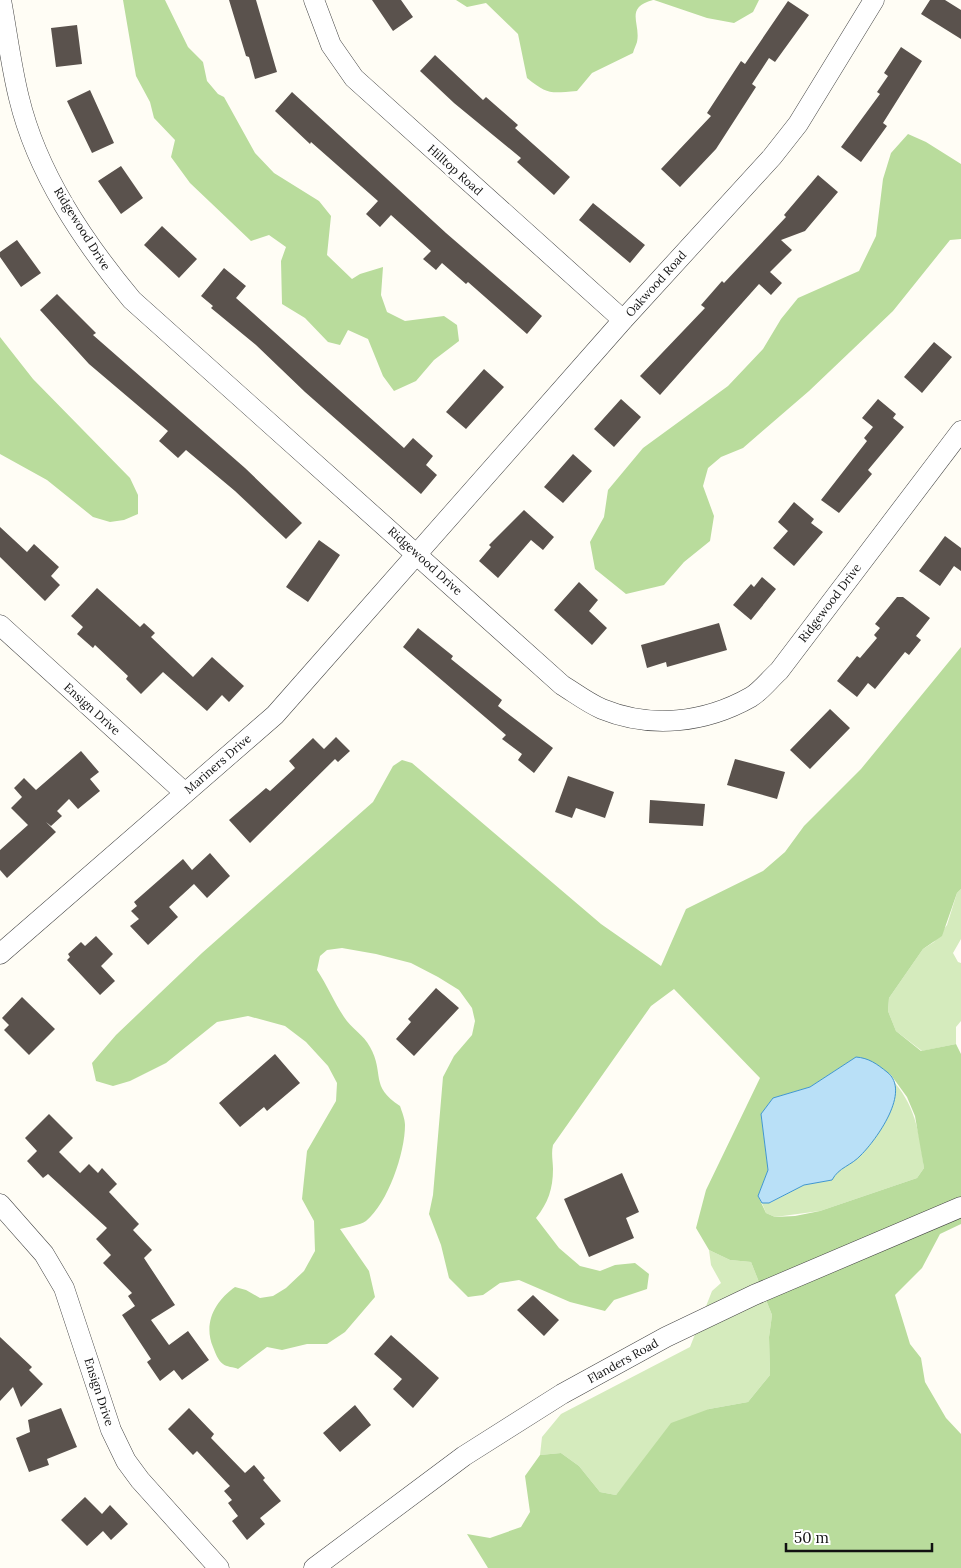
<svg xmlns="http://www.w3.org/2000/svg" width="961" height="1568" viewBox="0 0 961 1568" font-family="Lora,serif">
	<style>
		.green { fill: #d5ebbd }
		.forest { fill: #b9dc9c; fill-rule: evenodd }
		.water { fill: #b9e0f7; stroke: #3f96cf }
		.building { fill: #5a524d }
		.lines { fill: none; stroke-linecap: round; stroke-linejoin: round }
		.minor-casing { stroke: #444; stroke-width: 21 }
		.minor { stroke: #fff; stroke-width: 20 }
		.labels { text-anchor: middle; stroke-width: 5; stroke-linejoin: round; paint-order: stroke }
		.street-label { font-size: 12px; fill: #111; stroke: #fff }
	</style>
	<rect width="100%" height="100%" fill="#fffdf5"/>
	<path class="green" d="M961,889V939L953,953L958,962L961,963V1021L956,1027V1044L922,1051L896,1031L888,1011L889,998L923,949L934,942L947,925L957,893Z
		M895,1083C916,1108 920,1136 924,1168L917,1178L820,1211L775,1217L766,1213L762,1203H770L804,1185L832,1180L837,1171L852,1162L895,1094Z
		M709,1250L730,1260L751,1262L772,1315L769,1337L770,1375L748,1402L709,1409L651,1452L616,1495L600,1492L579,1466L561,1453L540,1455L542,1437L561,1414L690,1347L712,1291L721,1283L711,1265Z"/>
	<path class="forest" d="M123,0H165L188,47L203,62L207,81L218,94L224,97L255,153L274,173L319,201L331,216L327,255L352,279L360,274L383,267L381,295L387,312L405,321L444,316L457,325L459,341L434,360L416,381L394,391L383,376L368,339L348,330L340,345L328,342L305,318L282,304L281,261L286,247L269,235L251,241L190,183L171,157L175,140L154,118L150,102L136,76Z
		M456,0H653C624,8 641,23 637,42C636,45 634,49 633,53L592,73L577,91C550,93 548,95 527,78L518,34L486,3L467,7Z
		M654,0H759L753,12L734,23L707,18Z
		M908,134L926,142L961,164V239L950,240L893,311L809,391L743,448L721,457L708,468L703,486L714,516L710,541L684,562L664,585L626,594L595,569L590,542L604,517L608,490L643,448L728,386L763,349L781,319L798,298L859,271L876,236L883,179L891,153Z
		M0,337L33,379L130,478L138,495V514L124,520L110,522L93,517L47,480L0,454Z
		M961,647V889L957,893L942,936L923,949L889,998L888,1011L896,1031L921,1051L956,1044L961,1054V1224L940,1234L922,1268L895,1295L910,1344L921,1358L925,1382L946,1418L961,1434V1568H488L467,1534L490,1538L521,1527L530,1512L525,1476L540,1455L561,1453L579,1466L600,1492L616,1495L671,1423L709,1409L748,1402L770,1375L769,1337L772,1315L751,1262L730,1260L709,1250L696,1228L706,1190L760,1078L674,989L651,1006L553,1145C551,1154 553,1161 553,1169C553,1189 548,1203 536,1218L559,1248L580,1266L600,1271L615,1265L635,1263L649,1274L647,1289L614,1300L605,1311L570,1302L519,1280L500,1283L483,1295L468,1297L449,1278L441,1245L429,1214L433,1195L443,1077L454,1056L472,1035L475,1021L472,1008L459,990L438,977L411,963L376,954L342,948L327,950L320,956L317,970C327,985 334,1002 344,1017C351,1028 364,1035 370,1047C385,1073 369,1086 400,1106C402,1112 405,1119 405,1125C405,1153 388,1203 366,1221C360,1225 348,1227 340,1229L369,1271L375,1297L345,1332L327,1344H307L282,1350L267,1347L238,1369C234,1367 226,1367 223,1364C218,1361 215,1352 213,1347C203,1323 215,1301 235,1287L246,1290L260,1298L273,1296L286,1288L304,1271L315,1251L314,1221L302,1199L307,1151L336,1101L337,1083L328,1066L306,1042L285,1026L248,1016L217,1022L166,1063L130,1081L113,1086L96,1081L92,1063L116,1035L202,953L373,802L393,766L402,760L412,763L601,924L661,966L686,909L763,871L785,852L804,826L861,769ZM856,1057L891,1075L907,1097L915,1116L924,1168L917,1178L820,1211L795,1216L775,1217L766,1213L758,1196L768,1170L761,1114L773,1098L810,1087Z"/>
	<path class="water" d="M856,1057C869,1058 877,1064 887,1072C912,1091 876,1140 861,1155C851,1166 839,1167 832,1180L804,1185L769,1203H762L758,1196L768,1170L761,1114L773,1098L810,1087Z"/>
	<path class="building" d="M229,0H256L277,72L255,79L249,57L246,56Z
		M372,0H401L413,17L393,31Z
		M930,0H945L961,10V39L921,14Z
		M788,1L809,15L775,62L769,58L752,84L756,87L716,149L680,187L661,169L711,116L707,113L741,61L745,64Z
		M77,25L82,64L56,67L51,28Z
		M901,47L922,61L883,123L887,126L861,162L841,147L880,94L877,92L888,76L884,73Z
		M435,55L483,100L486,97L518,125L515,128L570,177L554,195L517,162L521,158L454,103L420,71Z
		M90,90L114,143L92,153L67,101Z
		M292,92L446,233L542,316L527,334L468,282L466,284L442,263L436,270L423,259L431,251L391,215L380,227L366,214L378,201L311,142L310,144L275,111Z
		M121,166L143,198L121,214L98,181Z
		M818,175L838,192L805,231L781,240L792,250L770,272L782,283L771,295L759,284L660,395L640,376L705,308L701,305L722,281L724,283L786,217L784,215Z
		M593,203L645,245L630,263L579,220Z
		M162,226L197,259L179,278L144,245Z
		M17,240L41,273L21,287L0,257V252Z
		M224,268L246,286L236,298L404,448L413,438L433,456L426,465L437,475L421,494L305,392L256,345L211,308L213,306L201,296Z
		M57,294L96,333L93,335L245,468L302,523L286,539L235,491L186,450L178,458L159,441L168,431L89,364L40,310Z
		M934,342L952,357L922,393L904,377Z
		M484,369L504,387L466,429L446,412Z
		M621,399L641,417L614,447L594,429Z
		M878,399L896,414L893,418L904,427L868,470L872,474L839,513L821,500L867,441L864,438L873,427L862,418Z
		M573,454L592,471L563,503L544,487Z
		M794,502L814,519L811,523L823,532L794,566L773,548L788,531L778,522Z
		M524,510L554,537L543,550L531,540L498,578L479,561L491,547L489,545Z
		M0,527L27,552L34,544L59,567L51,576L60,585L45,601L0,557Z
		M945,536L961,548V571L954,566L940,586L919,571Z
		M319,540L340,555L308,602L286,587Z
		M762,577L776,589L751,620L733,605L751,584L754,587Z
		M579,582L598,600L589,611L607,628L592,645L554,610Z
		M97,588L140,627L144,623L155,633L151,637L193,677L212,657L244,686L229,702L222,695L207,711L163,672L141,694L126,679L128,676L95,645L93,648L77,634L83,627L71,616Z
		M897,597H903L930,618L916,636L921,640L909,655L905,652L875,689L868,683L857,697L837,681L857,656L860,658L877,638L874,635L880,628L875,624Z
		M719,623L727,650L667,667L666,662L647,668L641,645Z
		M418,628L453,656L451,659L502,700L498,706L553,748L534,773L518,760L522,754L502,739L506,735L403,647Z
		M830,709L850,728L810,769L790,750Z
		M336,737L350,751L338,762L335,759L250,843L229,820L266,788L270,791L295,768L289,761L313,738L324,749Z
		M81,751L99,772L90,779L100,791L78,809L69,799L57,811L62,816L51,826L46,822L56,832L7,878L0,870V850L28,825L11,808L22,797L14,788L24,778L36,790Z
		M735,759L785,772L777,799L727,785Z
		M568,776L614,792L605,818L576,808L572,818L555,812Z
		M650,800L705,804L703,826L649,823Z
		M210,853L230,876L207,898L194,884L169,907L178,917L148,945L130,926L139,919L131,911L137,906L134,902L183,859L192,870Z
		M96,936L113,954L101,966L115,981L100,995L67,960L70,957L68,954L81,942L85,946Z
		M436,988L459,1008L414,1056L396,1039L411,1022L408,1019Z
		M22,997L55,1029L29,1055L4,1030L9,1025L2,1018Z
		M275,1054L300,1083L267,1111L264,1107L240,1127L219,1103Z
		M49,1114L73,1138L59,1152L80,1173L89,1164L98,1173L102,1168L117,1184L109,1192L139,1224L133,1230L152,1250L144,1258L175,1305L151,1320L169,1345L188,1331L209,1360L182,1380L174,1370L160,1381L147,1362L151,1359L122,1315L135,1306L128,1296L132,1293L103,1263L111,1255L96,1239L107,1228L48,1174L43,1178L27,1161L37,1151L25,1138Z
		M622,1173L639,1212L626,1218L634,1238L589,1257L564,1199Z
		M533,1295L559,1320L544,1336L517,1310Z
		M391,1335L439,1378L413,1408L393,1389L402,1379L374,1354Z
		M0,1337L32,1367L29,1370L43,1384L21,1407L13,1387L0,1401Z
		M355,1405L371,1425L340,1452L323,1433Z
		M61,1408L77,1447L47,1459L49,1465L29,1472L16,1438L30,1432L28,1420Z
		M189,1408L214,1434L211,1438L245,1473L254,1465L265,1478L263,1480L281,1501L260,1518L265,1524L247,1540L232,1521L238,1516L228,1503L232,1500L224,1491L230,1486L197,1451L193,1455L168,1429Z
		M85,1497L102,1514L110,1505L128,1524L111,1540L103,1531L87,1546L61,1520Z"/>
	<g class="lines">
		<defs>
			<path id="minor" d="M1,0C7,32 11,66 19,98C37,173 83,241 132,300L562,685C575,693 588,703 602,709C651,729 705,723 751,697C761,691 770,679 779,671L961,431
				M314,0L331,45L354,78L623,320
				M0,625L185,793
				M0,954L275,715L623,320L772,157L798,124L874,0
				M0,1204L44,1254L64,1288L111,1430L126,1461L140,1480L219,1568
				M314,1568L464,1456L562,1394L666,1337L754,1295L961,1207"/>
		</defs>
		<use href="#minor" class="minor-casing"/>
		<use href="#minor" class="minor"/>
	</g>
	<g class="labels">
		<g class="street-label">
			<text transform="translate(455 170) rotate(42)" y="4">Hilltop Road</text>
			<text transform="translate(82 229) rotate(58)" y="4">Ridgewood Drive</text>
			<text transform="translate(656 284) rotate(-48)" y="4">Oakwood Road</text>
			<text transform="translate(425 561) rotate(42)" y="4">Ridgewood Drive</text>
			<text transform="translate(830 603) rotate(-53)" y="4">Ridgewood Drive</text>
			<text transform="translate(92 709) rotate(42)" y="4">Ensign Drive</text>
			<text transform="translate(218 764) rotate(-41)" y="4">Mariners Drive</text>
			<text transform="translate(623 1361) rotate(-29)" y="4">Flanders Road</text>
			<text transform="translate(99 1392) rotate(72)" y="4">Ensign Drive</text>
		</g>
	</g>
	<path d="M786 1543v8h146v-8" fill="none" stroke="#111111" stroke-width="2.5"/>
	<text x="794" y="1543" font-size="15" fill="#111111" stroke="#ffffff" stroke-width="4" paint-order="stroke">50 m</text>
</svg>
